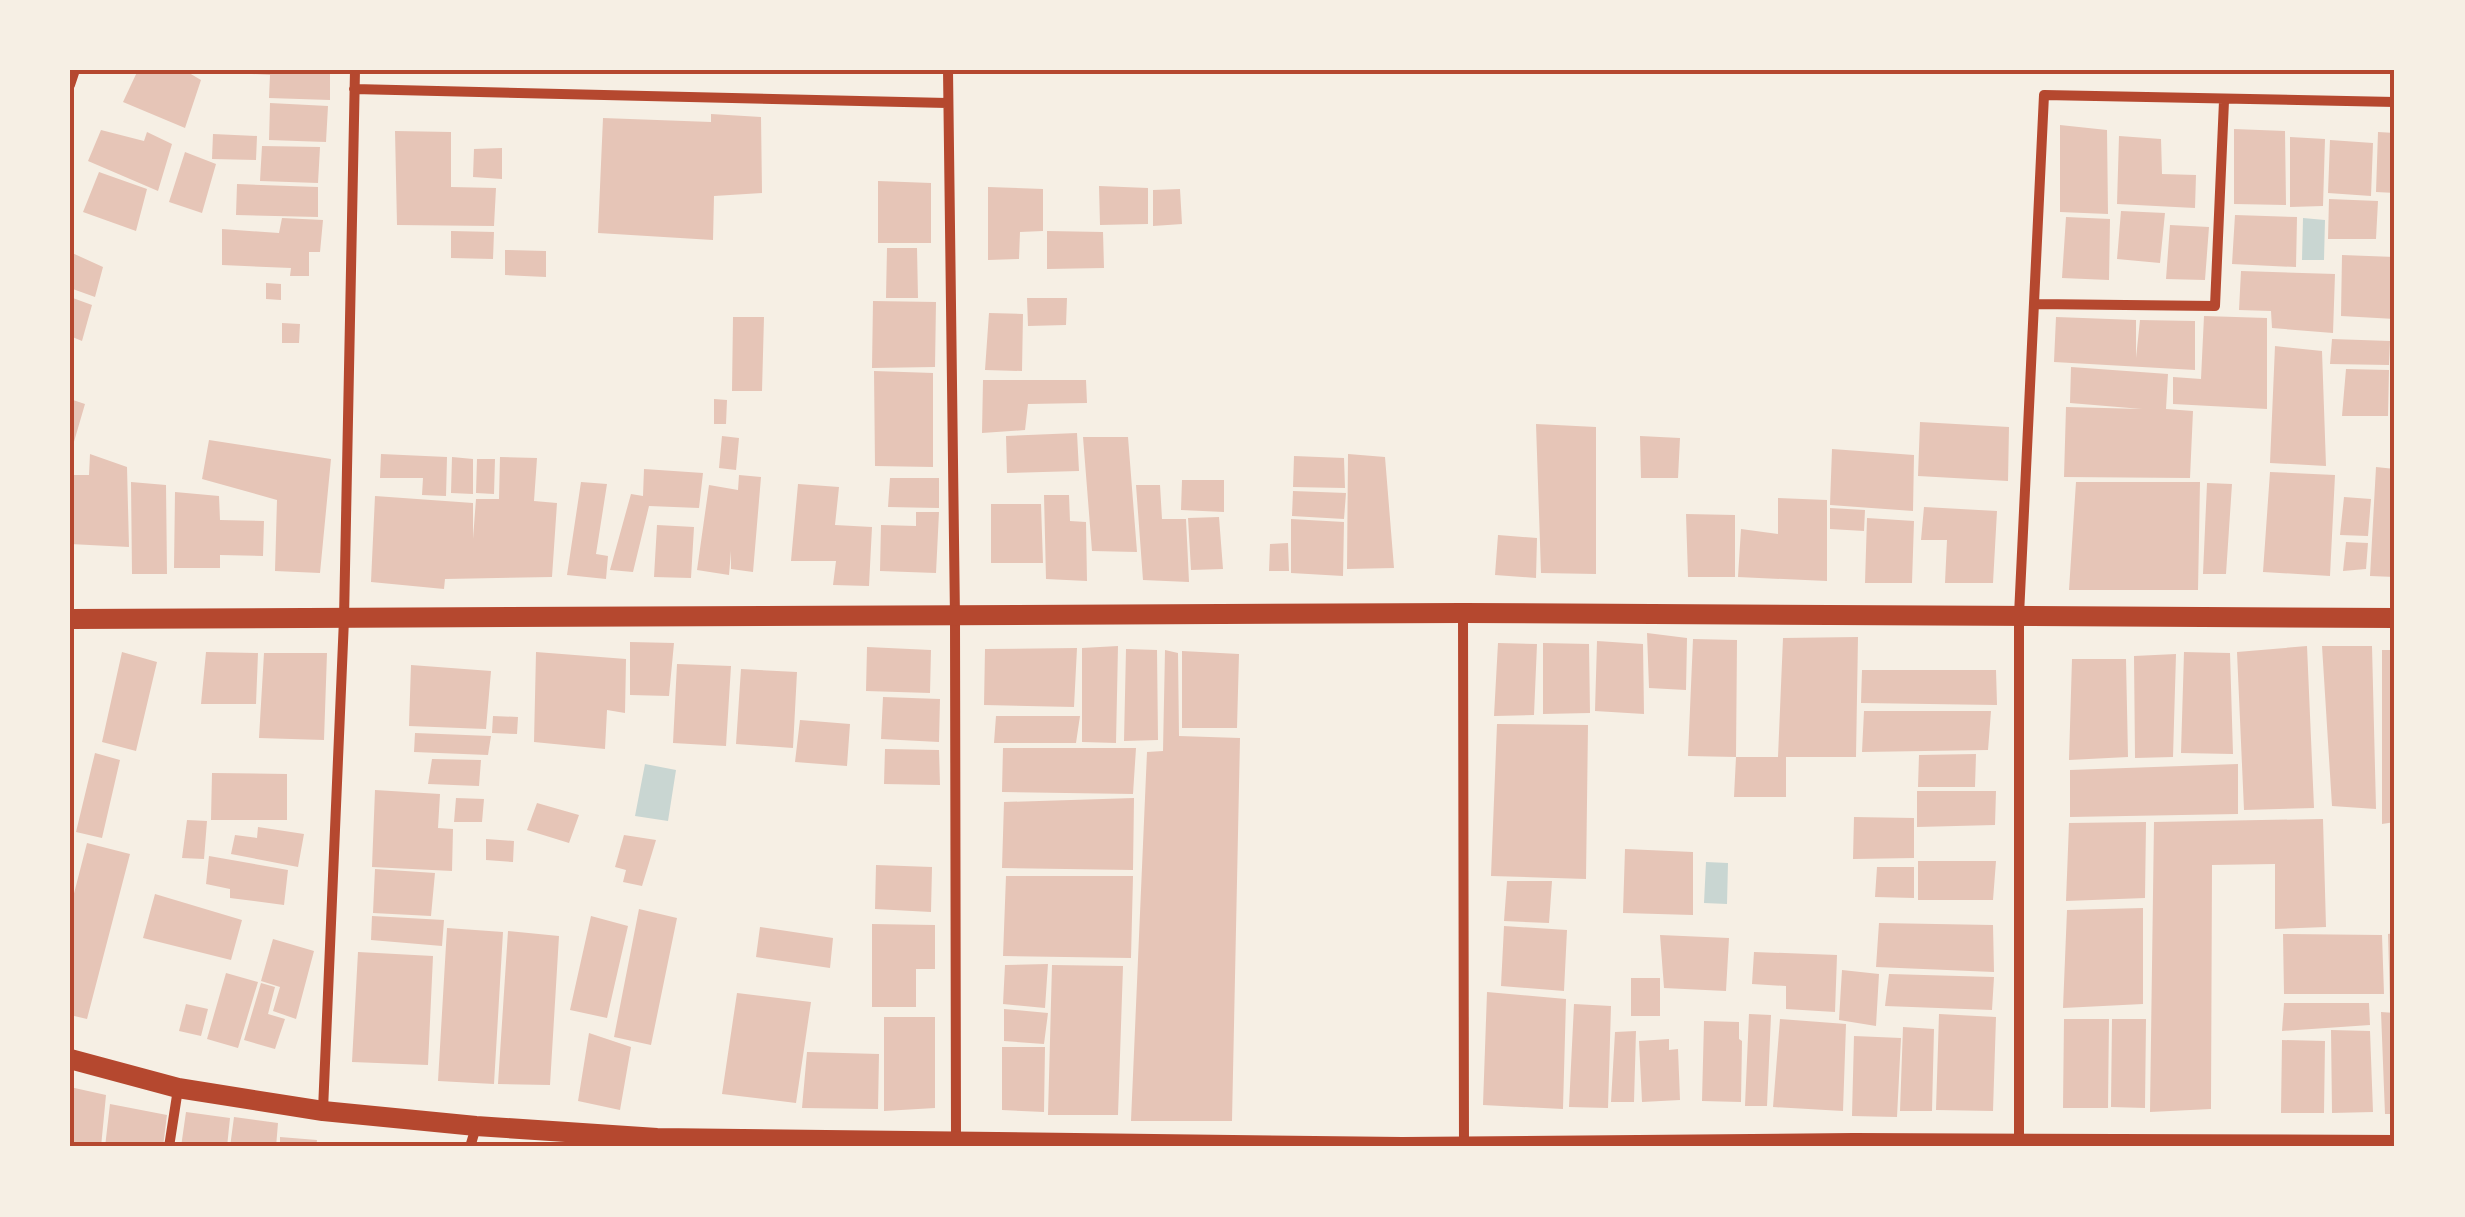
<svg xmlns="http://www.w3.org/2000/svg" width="2465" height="1217" viewBox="0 0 2465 1217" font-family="Mulish,sans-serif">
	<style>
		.water { fill: #c9d6d2 }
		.building { fill: #e6c5b7 }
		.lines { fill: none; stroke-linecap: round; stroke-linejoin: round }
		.minor { stroke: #b5482f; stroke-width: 10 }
		.secondary { stroke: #b5482f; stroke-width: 20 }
		.neatline { fill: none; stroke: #b5482f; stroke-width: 4 }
	</style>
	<rect width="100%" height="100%" fill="#f6efe4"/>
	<path class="water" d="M2303,218L2325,220L2324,260H2302Z
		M645,764L676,770L668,821L635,816Z
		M1706,862L1728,863L1727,904L1704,903Z"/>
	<path class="building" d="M138,70H184L201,80L185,128L123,102Z
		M252,70H330V100L269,98L270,75L252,74Z
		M270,103L328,106L326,142L269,140Z
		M711,114L761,117L762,193L714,196L713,240L598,233L603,118L711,122Z
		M2060,125L2107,130L2108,214L2060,212Z
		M2234,129L2285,131L2286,205L2234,204Z
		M101,130L144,141L147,132L172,144L158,191L88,161Z
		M395,131L451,132V187L496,188L494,226L397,225Z
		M2378,132L2395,133V193L2376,192Z
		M213,134L257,136L256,160L212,159Z
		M2119,136L2161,139L2162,174L2196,175L2195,208L2117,204Z
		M2290,137L2325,139L2323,206L2290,207Z
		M2330,140L2373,143L2371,196L2328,193Z
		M262,146L320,147L318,183L260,181Z
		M502,148V179L473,177L474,149Z
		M185,152L216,164L202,213L169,202Z
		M99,172L147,189L136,231L83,212Z
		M878,181L931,183V243H878Z
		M237,184L318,187V217L236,215Z
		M1099,186L1148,188V224L1100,225Z
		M988,187L1043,189V231L1020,232L1019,259L988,260Z
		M1180,189L1182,224L1153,226V190Z
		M2329,199L2378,201L2376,239H2328Z
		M2121,211L2165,213L2160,263L2117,259Z
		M2235,215L2297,217L2296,267L2232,264Z
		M2066,217L2110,219L2109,280L2062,278Z
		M282,218L323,220L320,252H309V276H290L291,268L222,265V229L279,233Z
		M2170,225L2209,227L2205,280L2166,279Z
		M451,231L494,232L493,259L451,258Z
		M1047,231L1103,232L1104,268L1047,269Z
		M887,248H917L918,298H886Z
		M505,250L546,251V277L505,275Z
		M70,252L103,267L95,297L70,288Z
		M2342,255L2395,257V319L2341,316Z
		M2241,271L2335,274L2333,333L2272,328L2271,311L2239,310Z
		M266,283L281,284V300L266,299Z
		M70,297L92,305L82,341L70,336Z
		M1027,298H1067L1066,325L1028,326Z
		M873,301L936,302L935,367L872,368Z
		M989,313L1023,314L1022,371L985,370Z
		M2204,316L2267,318V409L2173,404V377L2201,379Z
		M733,317H764L762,391H732Z
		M2056,317L2136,320V358L2140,320L2195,321V370L2054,362Z
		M282,323L300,324L299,343H282Z
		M2332,339L2390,341L2389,365L2330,364Z
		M2275,346L2322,351L2326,466L2270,463Z
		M2071,367L2168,374L2166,409L2193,411L2190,478L2064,477L2066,407L2142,409L2070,403Z
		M2346,369L2389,370L2388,416H2342Z
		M874,371L933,373V467L875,466Z
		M983,380H1086L1087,403L1028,404L1025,430L982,433Z
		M70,399L85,404L71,452H70Z
		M714,399L727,400L726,424H714Z
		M1920,422L2009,427L2008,481L1918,476Z
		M1536,424L1596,427V574L1541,573Z
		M1077,433L1079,471L1007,473L1006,436Z
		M722,436L739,438L736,470L719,468Z
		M1640,436L1680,438L1678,478H1641Z
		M1083,437H1128L1137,552L1092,551Z
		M209,440L331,459L320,573L275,571L277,500L202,479Z
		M1832,449L1914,455L1913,511L1830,505Z
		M90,454L127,467L129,547L70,544V475H89Z
		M381,454L447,457L446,496L422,495L423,478H380Z
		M1348,454L1385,457L1394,568L1347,569Z
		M1294,456L1344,458L1345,488L1293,487Z
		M452,457L473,459V494L451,493Z
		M500,457L537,458L534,501L557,503L552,577L445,579L444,589L371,582L375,496L473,503V539L476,499H499Z
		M477,459H495L494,494L476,493Z
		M2376,467L2395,469V577L2370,576Z
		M644,469L703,473L699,508L649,506L633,572L610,570L631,494L643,496Z
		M2270,472L2335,475L2330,576L2263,572Z
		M739,475L761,477L753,572L731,569V551L729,575L697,570L709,485L738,490Z
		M890,478H939V508L888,507Z
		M1182,480H1224V512L1181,510Z
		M131,482L166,485L167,574H132Z
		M581,482L607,484L596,554L608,556L606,579L567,575Z
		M2076,482H2200L2198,590H2069Z
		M2207,483L2232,484L2226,574H2203Z
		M798,484L839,487L835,525L872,527L869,586L833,585L836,561H791Z
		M1136,485H1160L1162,519H1186L1189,582L1143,580Z
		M1293,491L1346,493L1344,519L1292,516Z
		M175,492L219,496L220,520L264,521L263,556L220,555V568H174Z
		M1044,495H1069L1070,521L1086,522L1087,581L1046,579Z
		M2344,497L2371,499L2368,536L2340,535Z
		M1778,498L1827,500V581L1738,577L1741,529L1778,534Z
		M991,504H1041L1043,563H991Z
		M1924,507L1997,511L1993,583H1945L1947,540H1921Z
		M1830,508L1865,510L1864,531L1830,529Z
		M916,512H939L936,573L880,571L881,525L916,526Z
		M1686,514L1735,515V577H1688Z
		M1219,517L1223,569L1191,570L1188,518Z
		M1867,518L1914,521L1912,583H1865Z
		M1291,519L1344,522L1343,576L1291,573Z
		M657,525L694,527L691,578L654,577Z
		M1498,535L1537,538L1536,578L1495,575Z
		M2346,542L2368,543L2366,569L2343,571Z
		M1288,543L1289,571H1269L1270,544Z
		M1647,633L1687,638L1686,690L1649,688Z
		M1858,637L1856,757H1786V797H1734L1736,757H1778L1783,638Z
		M1693,639L1737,640L1736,757L1688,756Z
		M1597,641L1643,644L1644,714L1595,711Z
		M630,642L674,643L669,696L630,695Z
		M1498,643L1537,644L1534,715L1494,716Z
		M1543,643L1589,644L1590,713L1543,714Z
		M1118,646L1116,743L1082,742V648Z
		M2307,646L2314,808L2244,810L2237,652Z
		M2322,646H2372L2376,809L2332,806Z
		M867,647L931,650L930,693L866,691Z
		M1077,648L1074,707L984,705L985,649Z
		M1126,649L1157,650L1158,740L1124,741Z
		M1165,650L1178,653L1179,736L1240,738L1232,1121H1131L1147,752L1163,751Z
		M2382,650H2395V822L2382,824Z
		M1182,651L1239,654L1237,728H1182Z
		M122,652L157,662L136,751L102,742Z
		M206,652L258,653L256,704H201Z
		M536,652L626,659L625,713L607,710L605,749L534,742Z
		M2184,652L2230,653L2233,754L2181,753Z
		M264,653H327L324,740L259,738Z
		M2176,654L2173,757L2135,758L2134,656Z
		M2072,659H2126L2128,757L2069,760Z
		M677,664L731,666L726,746L673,743Z
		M411,665L491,671L486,729L409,726Z
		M741,669L797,672L793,748L736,744Z
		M1862,670H1996L1997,705L1861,703Z
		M883,697L940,699L939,742L881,739Z
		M1864,711H1991L1988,750L1862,752Z
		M493,716L518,717L517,734L492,733Z
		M996,716H1080L1076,743H994Z
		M800,720L850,724L847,766L795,762Z
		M1497,724L1588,725L1586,879L1491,876Z
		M415,733L491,736L488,755L414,752Z
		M1003,748H1136L1133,794L1002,792Z
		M885,749L939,750L940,785L884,784Z
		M95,753L120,760L102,838L76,832Z
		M1976,754L1975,787H1918L1919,755Z
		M432,759L481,760L479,786L428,784Z
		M2238,764V814L2070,817V770Z
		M212,773L287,774V820H211Z
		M375,790L440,794L438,828L453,829L452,871L372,867Z
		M1917,791H1996L1995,825L1917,827Z
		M456,798L484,799L482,822H454Z
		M1134,798L1133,870L1002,868L1004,802Z
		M537,803L579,815L569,843L527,830Z
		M1854,817L1914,818V858L1853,859Z
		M2323,819L2326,927L2275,929V864L2212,865L2211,1109L2150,1112L2154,822Z
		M187,820L207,821L204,859L182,858Z
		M2146,822L2145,898L2066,901L2069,823Z
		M258,827L304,834L298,867L231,854L235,835L257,838Z
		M624,835L656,840L642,886L623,882L626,870L615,867Z
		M486,839L514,841L513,862L486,860Z
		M87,843L130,854L87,1019L70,1015V909Z
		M1625,849L1693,852V915L1623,913Z
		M209,856L288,870L284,905L230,898V889L206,884Z
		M1918,861H1996L1993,900H1918Z
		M876,865L932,867L931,912L875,909Z
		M1877,867H1914V898L1875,897Z
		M375,869L435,873L431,916L373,913Z
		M1006,876H1133L1131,958L1003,956Z
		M1507,881H1552L1549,923L1504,921Z
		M155,894L242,920L231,960L143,938Z
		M2143,908V1004L2063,1008L2067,910Z
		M639,909L677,918L651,1045L614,1037Z
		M372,916L444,920L442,946L371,940Z
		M591,916L628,926L607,1018L570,1010Z
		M1879,923L1993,925L1994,972L1876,967Z
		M872,924L935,925V969H916V1007H872Z
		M1504,926L1567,930L1564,991L1501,986Z
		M760,927L833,938L830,968L756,957Z
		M447,928L503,932L494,1084L438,1081Z
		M508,931L559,936L550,1085L498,1084Z
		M2395,933V1002H2390L2388,934Z
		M2283,934L2382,935L2384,994H2284Z
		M1660,935L1729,938L1726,991L1664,988Z
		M273,939L314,951L296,1019L273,1011L280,987L261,981Z
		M358,952L433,956L428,1065L352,1062Z
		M1754,952L1837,955L1835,1012L1786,1009V986L1752,984Z
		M1048,964L1045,1008L1003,1004L1005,965Z
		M1052,965L1123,966L1118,1115H1048Z
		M1842,970L1879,974L1876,1026L1839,1020Z
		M226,973L258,982L238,1048L207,1039Z
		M1889,974L1994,977L1992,1010L1885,1006Z
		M1631,978H1660V1016H1631Z
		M261,983L275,987L268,1014L285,1019L275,1049L244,1040Z
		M1487,992L1566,999L1563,1109L1483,1105Z
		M737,993L811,1002L796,1103L722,1094Z
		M2284,1003H2369L2370,1025L2282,1031Z
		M186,1004L208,1009L201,1036L179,1031Z
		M1574,1004L1611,1006L1608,1108L1569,1107Z
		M1004,1009L1048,1013L1044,1044L1004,1041Z
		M2381,1012L2395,1013V1114H2385Z
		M1749,1014L1771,1015L1767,1106H1745Z
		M1939,1014L1996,1017L1993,1111L1936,1110Z
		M884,1017H935V1108L884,1111Z
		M1780,1019L1846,1024L1843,1111L1773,1107Z
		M2064,1019H2109L2108,1108H2063Z
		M2112,1019H2146L2145,1108L2111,1107Z
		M1704,1021L1739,1022V1039L1742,1041L1741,1102L1702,1101Z
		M1903,1027L1934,1029L1932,1111H1900Z
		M2331,1030L2370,1031L2373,1112L2332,1113Z
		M1636,1031L1634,1102H1611L1615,1032Z
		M589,1033L631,1047L620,1110L578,1101Z
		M1854,1036L1901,1038L1897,1117L1852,1116Z
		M1669,1039V1050L1678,1049L1680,1100L1642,1102L1639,1041Z
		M2282,1040L2325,1041L2324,1113H2281Z
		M1002,1047H1045L1044,1112L1002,1110Z
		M807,1052L879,1054L878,1109L802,1108Z
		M70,1087L106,1095L101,1147H70Z
		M110,1104L167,1115L163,1147H105Z
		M186,1112L230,1118L227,1147H181Z
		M234,1117L278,1123L276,1147H230Z
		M280,1137L317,1140L316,1147H280Z"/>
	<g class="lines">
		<path class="minor" d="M948,70L955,618L956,1141
			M70,85L75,70
			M354,89L947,103
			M2035,304L2215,306L2224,101
			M1463,614L1464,1146
			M323,1110L344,619L355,70
			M2019,1146V615L2044,95L2395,102
			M169,1147L178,1089
			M470,1147L476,1127"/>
		<path class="secondary" d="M70,619L1463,613L2395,618
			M70,1059L178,1088L323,1111L476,1126L657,1138L1403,1147L1854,1143L2395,1145"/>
	</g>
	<rect width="2465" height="1217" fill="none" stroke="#f6efe4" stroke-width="145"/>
	<rect x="72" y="72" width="2320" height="1072" class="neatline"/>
</svg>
